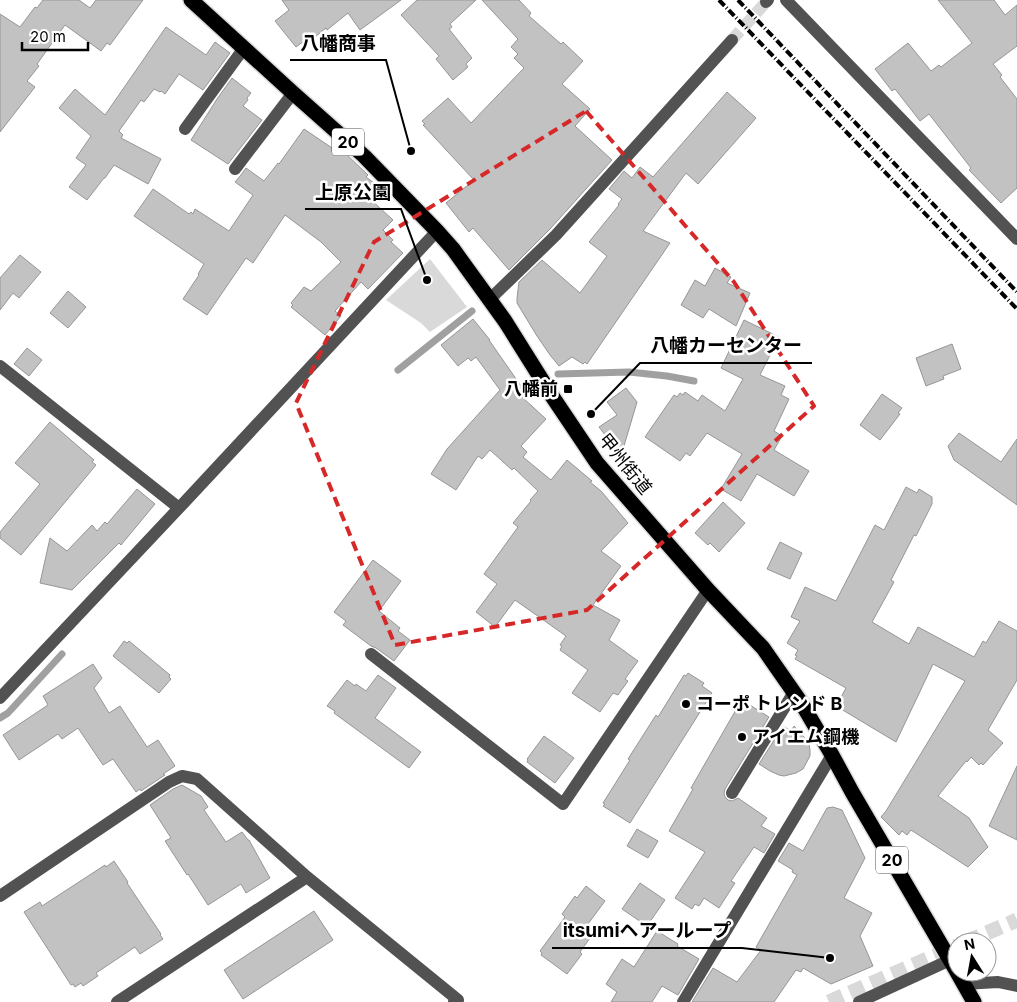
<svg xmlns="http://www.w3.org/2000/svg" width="1017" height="1002" viewBox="0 0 1017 1002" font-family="Inter,'Noto Sans JP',sans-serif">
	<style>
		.green { fill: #d9d9d9 }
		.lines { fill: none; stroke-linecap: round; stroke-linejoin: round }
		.stream { stroke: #a0a0a0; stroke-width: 7 }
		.building { fill: #c2c2c2; stroke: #969696 }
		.minor-tunnel { stroke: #d9d9d9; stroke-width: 12; stroke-dasharray: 12 6; stroke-linecap: butt }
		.highway-tunnel { stroke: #d9d9d9; stroke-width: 15; stroke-dasharray: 15 8; stroke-linecap: butt }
		.highway-casing { stroke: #dbdbdb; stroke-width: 18 }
		.minor { stroke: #525252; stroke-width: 12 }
		.highway { stroke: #000; stroke-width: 15 }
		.rail { stroke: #000; stroke-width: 4; stroke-dasharray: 8 2.5 1 2.5; stroke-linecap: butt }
		.marked { fill: none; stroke: #d62828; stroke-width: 4; stroke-dasharray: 10 6; stroke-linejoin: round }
		.poi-dot { fill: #000; stroke: #fff; stroke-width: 2 }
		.labels { text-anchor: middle; stroke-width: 5; stroke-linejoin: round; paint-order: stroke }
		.shield { fill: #fff; stroke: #4c4c4c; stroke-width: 1 }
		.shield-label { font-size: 16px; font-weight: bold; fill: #000 }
		.poi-label { font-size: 18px; font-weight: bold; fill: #000; stroke: #fff; text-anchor: start }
		.street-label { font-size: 18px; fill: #000; stroke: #fff }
		.leader { fill: none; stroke: #000; stroke-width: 2 }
		.callout-dot { fill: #000; stroke: #fff; stroke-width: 2 }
		.callout-label { font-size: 19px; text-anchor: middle; font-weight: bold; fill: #000; stroke: #fff; stroke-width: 5; stroke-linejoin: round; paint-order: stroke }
	</style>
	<rect width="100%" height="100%" fill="#fff"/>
	<path class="green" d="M430,259L467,307L430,332L421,323L386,300Z"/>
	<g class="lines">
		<path class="stream" d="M398,370L472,311
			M558,374L629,372L667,376L694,381
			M0,718L8,713L62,654"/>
	</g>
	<path class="building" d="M43,0H79L90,8L96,0H143L110,45L107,43L101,51L65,25L37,64L39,66L27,81L35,87L0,132V14L20,27L35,7L37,8Z
		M282,0H401L360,30L348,13L327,30L326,28L310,41L308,38L296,47L275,21L289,10Z
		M417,0H476L450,24L452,27L449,29L472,58L466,64L468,67L453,80L436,59L439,56L401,15Z
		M482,0H519L531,13L529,16L561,44L563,42L583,61L562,84L590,109L575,126L612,160L550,229L509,270L473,228L469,232L446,203L474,180L423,125L425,124L422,121L448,98L471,123L524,68L514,58L518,54L511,47L518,39Z
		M938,0H994L1005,15L1017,5V46L993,64L1002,75L1000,77L1017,99V188L1001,203L969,170L971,168L929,114L920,121L895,89L892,91L875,69L908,43L931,71L939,65L941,67L972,43Z
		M166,27L206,55L215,42L230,53L203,90L179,74L165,94L161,91L160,92L154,89L144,102L141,100L119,131L123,135L121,138L161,159L148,184L114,165L105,178H104L87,200L69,187L86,165L76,158L91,136L59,108L75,89L105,115Z
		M232,78L251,93L247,98L248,100L243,106L262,120L228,164L191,140L217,99Z
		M727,92L756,118L698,184L686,173L643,231L670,243L587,364L585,362L583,364L572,357L559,366L550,355L537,336L517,303V298L519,282L542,260L580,293L607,256L589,242L619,205L618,204L622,199L609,189L624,171L632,178L640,167L653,177Z
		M304,129L341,154L343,151L368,175L366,177L378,186L369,198L393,220L383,230L393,240L391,242L403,253L368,289L361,282L335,311L341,316L325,335L291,307L293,305L291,303L304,287L311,291L341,262L321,242L285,215L253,263L246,258L207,315L183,299L199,275L198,274L204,264L134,216L153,189L189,214L191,212L193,214L195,209L229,231L253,195L235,182L241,175L246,168L264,181L278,163L279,164Z
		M20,255L41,272L19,298L13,293L0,310V278Z
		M715,268L731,277L727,283L750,293L736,326L709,309L703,318L681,305L695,280L705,286Z
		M68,291L86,307L68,328L50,313Z
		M473,319L490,340H489L521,386L527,391L522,397L546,419L521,446L527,452L523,457L551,480L567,460L592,481L590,482L601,491L628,523L601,551L621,566L593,605L620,620L609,640L638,661L625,679L628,681L618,695L613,693L600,712L572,693L588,670L560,650L562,646L560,645L566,636L515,600L495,627L476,612L497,584L484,574L518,527L513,523L531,501L530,500L538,491L514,468L512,470L490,450L482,459L478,456L456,490L431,474L447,449L500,390L476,357L471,361L468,358L458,366L441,345Z
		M744,320L779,337L760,375L785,386L781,395L789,399L774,431L782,436L774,450L809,471L794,496L757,474L741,501L721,489L742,454L707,433L690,456L686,453L680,461L645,437L674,395L677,397L680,393L683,395L685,392L698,401L702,395L725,411L743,379L721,368Z
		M952,344L961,369L943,376L944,379L926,386L916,358Z
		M27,348L42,360L29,376L14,364Z
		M626,388L637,402L621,456L599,427L617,415L607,402Z
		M882,394L902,408L898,413L900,414L880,440L860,425Z
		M50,422L94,460L92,462L96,465L21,555L0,538V532L40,484L15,463Z
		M959,433L1001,462L1017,439V505L954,460L948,446Z
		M906,487L917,493L919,489L932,497V504L916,536L914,535L891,580L894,582L872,622L909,644L918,627L974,657L983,641L986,643L999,621L1017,631V680L988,730L1003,743L983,765L981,763L979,765L971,757L967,762L966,761L938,796L969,818L988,847L968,867L911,830L907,835L902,831L899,835L881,817L886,811L965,681L933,664L896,742L836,706L846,688L795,659L797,656L795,655L798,650L787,643L800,621L791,617L805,587L836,601L875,525L884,530Z
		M137,489L155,504L121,545L119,543L72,590L40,583L50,538L67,551L92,525L97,531L105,522L107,524Z
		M723,502L745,523L719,552L710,543L708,545L695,533Z
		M780,542L802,553L790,579L767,569Z
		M373,560L401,581L379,611L400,628L398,631L410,640L394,661L376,648L371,646L343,625L346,621L334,612Z
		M124,641L127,643L129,641L170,675L169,677L171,679L159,693L113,656Z
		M93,664L102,678L94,688L109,713L120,706L147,747L158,740L175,766L163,774L165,775L141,791L140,789L136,792L113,759L103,765L78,728L62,739L58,734L19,760L3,735L48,705L43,696Z
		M688,673L704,683L702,686L712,693L630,823L603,806L605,804L603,803L630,760L628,759L656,715L658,717L684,675L686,676Z
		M378,675L396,688L375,718L421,752L409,768L334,713L335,711L327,706L347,680L355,686L356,684L366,691Z
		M745,702L769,717L725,789L724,793L725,797L728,800L732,801L738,798L767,818L761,826L775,834L764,853L754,847L731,881L735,883L719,908L704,898L699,906L695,904L692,909L675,898L705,852L669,831L693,789L691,788L737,708L740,710Z
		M783,726L791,731L794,726L805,738L809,744L810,750V756L803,769L796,773L784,776L779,775L770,771L759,764Z
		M544,736L574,758L555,783L527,762L528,760L527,759Z
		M1017,766V840L989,826Z
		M182,785L201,796L208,807L204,810L226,842L242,832L248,840H249L270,878L246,893L241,884L208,905L188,874L187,875L165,841L171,838L150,805L173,789Z
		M833,807L842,810L865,858L844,898L872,913L860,936L873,966L831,984L803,968L801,972L796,970L774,1002H692L713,968L737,982L761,950L756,947L797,875L792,872L793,870L778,861L789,843L803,851L827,808Z
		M637,829L658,841L648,858L627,846Z
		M114,861L128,882L127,883L161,934L160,935L163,939L140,954L135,947L96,973L98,976L83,986L81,983L75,987L73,984L71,985L24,912L40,902L42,906L105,865L106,867Z
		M640,883L665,900L647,926L622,909Z
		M586,886L605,901L582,932L590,938L580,952L582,954L567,974L541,955L542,953L540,951L565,917L562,914L575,896L577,898Z
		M314,911L333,940L243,999L224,970Z
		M657,931L678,944L677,946L699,959L678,995L662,986L652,1002H611L617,992L606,984L622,959L634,967Z"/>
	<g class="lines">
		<path class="minor-tunnel" d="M732,40L766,2"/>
		<path class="highway-tunnel" d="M966,942L1017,920
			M829,1002L957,946"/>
		<defs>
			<path id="highway" d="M191,0L293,93L364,156L437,231L453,249L505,321L552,396L597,463L708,590L763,648L802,704L832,755L852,792L957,972
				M957,972L974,1002"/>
		</defs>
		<use href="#highway" class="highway-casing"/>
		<path class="minor" d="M786,0L1017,239
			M766,2L768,0
			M185,129L244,48
			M235,169L293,93
			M490,299L556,235L732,40
			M0,366L179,508
			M371,654L563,804L708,590
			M0,698L179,508L437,231
			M732,793L794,692
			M0,896L169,782L182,776L197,779L307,877L458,1000L454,1002
			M964,984L998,982L1017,986
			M117,1002L307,877
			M683,1002L832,755
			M859,1002L950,960"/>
		<use href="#highway" class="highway"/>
		<path class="rail" d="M719,0L1017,309
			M738,0L1017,292"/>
	</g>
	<path class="marked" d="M586,111L734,282L814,406L587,610L395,645L296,403L374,242Z"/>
	<g class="poi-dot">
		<rect x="563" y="384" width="10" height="10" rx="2.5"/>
		<circle cx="686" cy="704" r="5"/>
		<circle cx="742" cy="737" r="5"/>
	</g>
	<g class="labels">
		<g class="shield">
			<rect x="332" y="128.5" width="32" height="27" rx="4"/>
			<rect x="876" y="846.5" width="32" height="27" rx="4"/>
		</g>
		<g class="shield-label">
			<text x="348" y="148">20</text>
			<text x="892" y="866">20</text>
		</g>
		<g class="poi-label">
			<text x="558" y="395" text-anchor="end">八幡前</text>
			<text x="696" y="710">コーポ トレンド B</text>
			<text x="752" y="743">アイエム鋼機</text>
		</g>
		<g class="street-label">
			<text transform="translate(625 464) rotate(51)" y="6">甲州街道</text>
		</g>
	</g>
	<path class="leader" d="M411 151L386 60H290M427 280L401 209H305M591 414L640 363H812M830 958L742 948H552"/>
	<g class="callout-dot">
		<circle cx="411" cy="151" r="5"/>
		<circle cx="427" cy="280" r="5"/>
		<circle cx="591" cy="414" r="5"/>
		<circle cx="830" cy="958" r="5"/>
	</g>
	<g class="callout-label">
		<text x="338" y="50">八幡商事</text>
		<text x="353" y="199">上原公園</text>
		<text x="726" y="352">八幡カーセンター</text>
		<text x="647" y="937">itsumiヘアーループ</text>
	</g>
	<g transform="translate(972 957) rotate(349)"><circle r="24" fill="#ffffff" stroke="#999999"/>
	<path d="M0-4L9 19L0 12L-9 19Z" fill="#000000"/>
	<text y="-8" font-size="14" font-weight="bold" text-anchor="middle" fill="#000000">N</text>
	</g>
	<path d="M22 42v8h66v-8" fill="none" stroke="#000000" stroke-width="2.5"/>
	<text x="30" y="42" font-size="15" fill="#000000" stroke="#ffffff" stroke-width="4" paint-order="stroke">20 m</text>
</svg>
